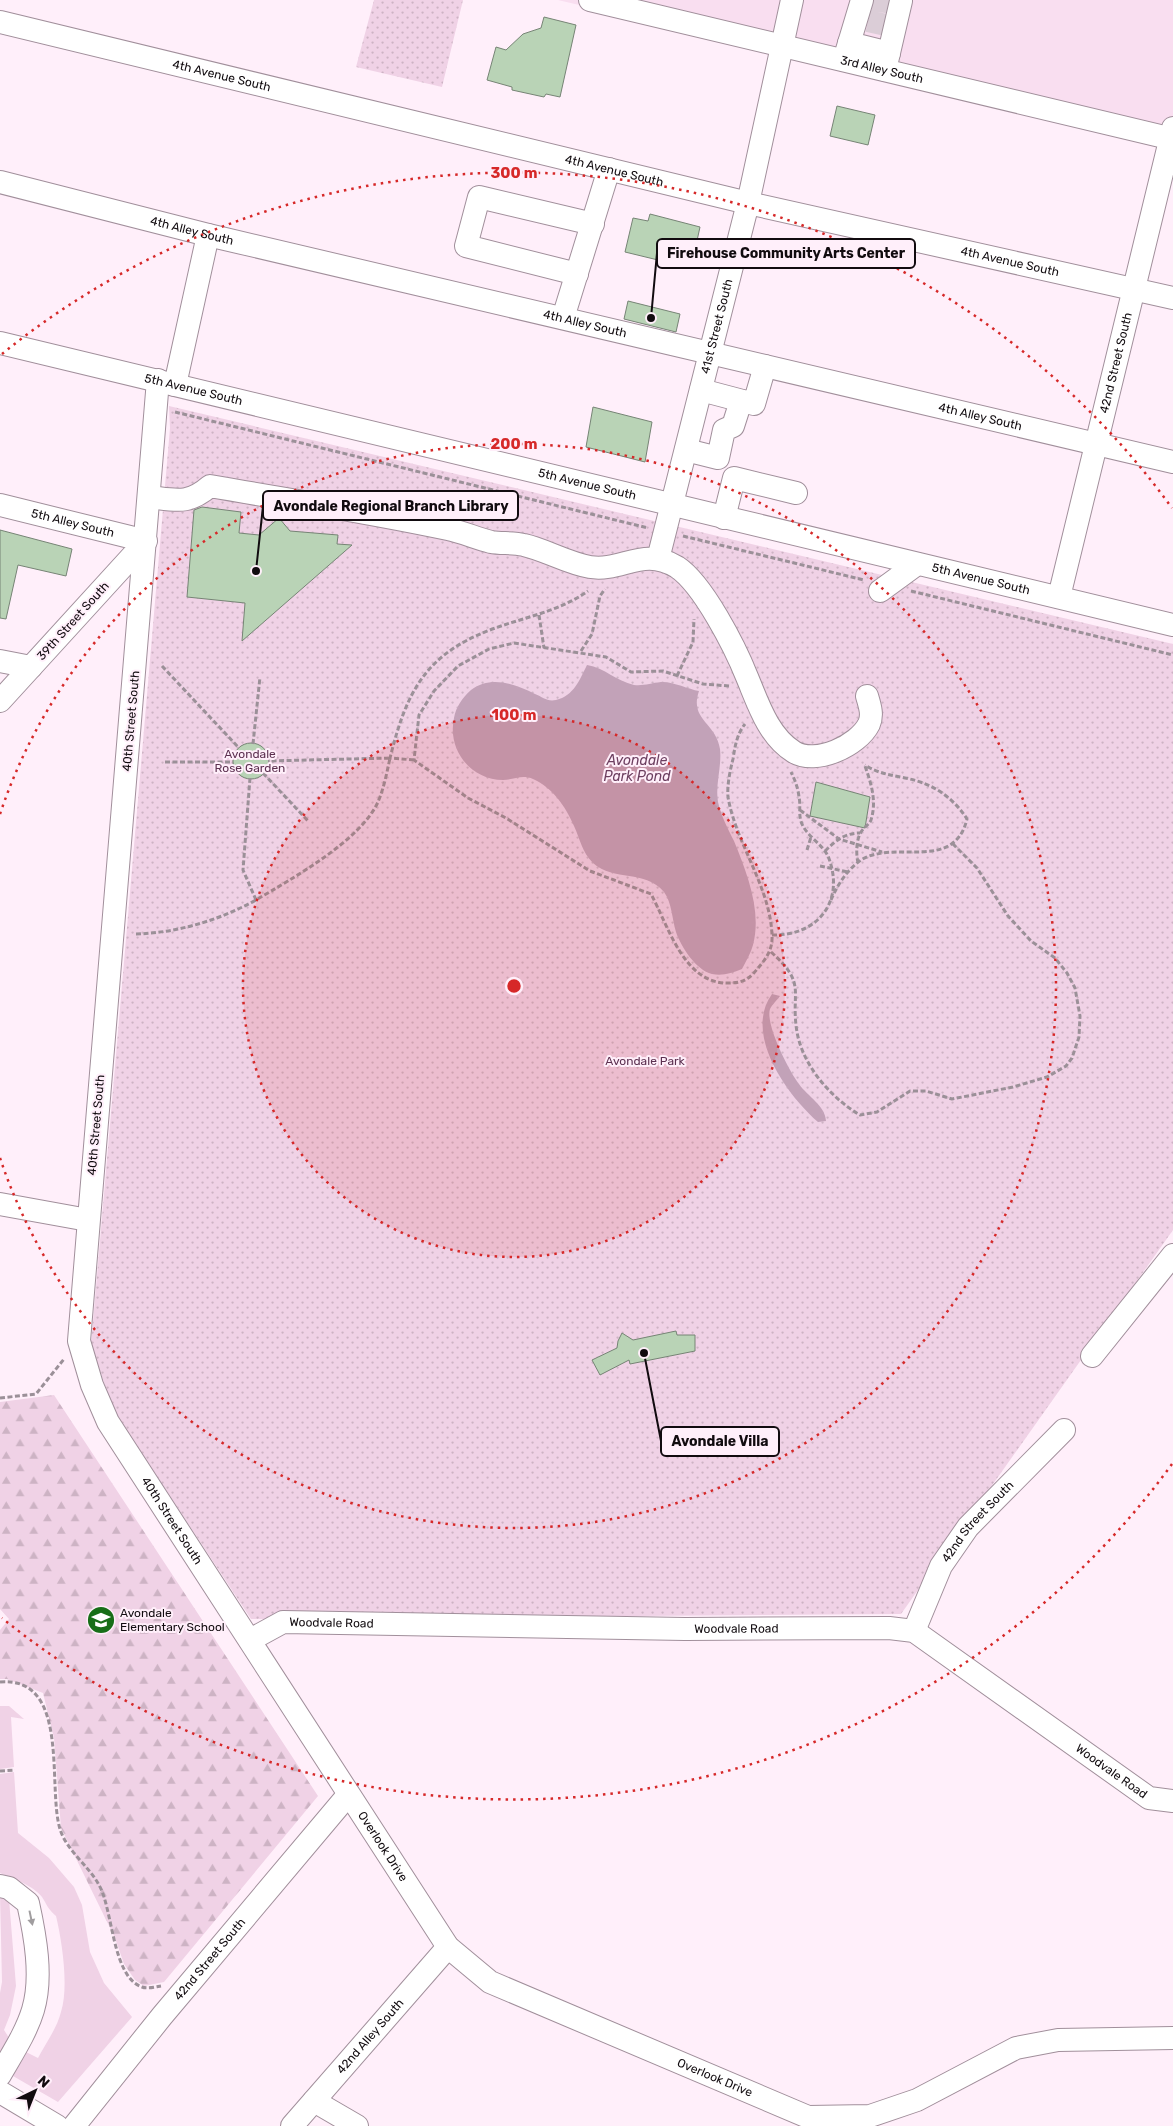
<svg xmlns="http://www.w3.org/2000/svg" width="1173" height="2126" viewBox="0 0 1173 2126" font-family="Rubik,sans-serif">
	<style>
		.built { fill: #f9def0 }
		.grass { fill: #f0d2e6 }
		.forest { fill: url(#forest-firs) }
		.park { fill: url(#park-dots) }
		.water { fill: #c2a2b8 }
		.building { fill: #b9d3b6; stroke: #768475 }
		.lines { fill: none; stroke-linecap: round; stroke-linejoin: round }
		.minor-tunnel { stroke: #dbcdd7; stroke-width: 22; stroke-dasharray: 22 11; stroke-linecap: butt }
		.minor-casing { stroke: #a18f9b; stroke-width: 24 }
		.path { stroke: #9b9098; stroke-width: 3; stroke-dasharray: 5 2.5; stroke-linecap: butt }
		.minor { stroke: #fff; stroke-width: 22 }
		.oneway { fill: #a09d9f }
		.ring { fill: none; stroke: #d62828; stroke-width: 2.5; stroke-dasharray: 2.5 5 }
		.labels { text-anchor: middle; stroke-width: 4; stroke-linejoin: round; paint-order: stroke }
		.street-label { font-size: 12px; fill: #110b0f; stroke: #ffeffa }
		.park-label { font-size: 12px; fill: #5c3050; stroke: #ffeffa }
		.poi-label { font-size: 12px; fill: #110b0f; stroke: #ffeffa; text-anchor: start }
		.water-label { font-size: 14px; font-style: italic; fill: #6d3f60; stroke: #ffeffa }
		.centre { fill: #d62828; stroke: #ffeffa; stroke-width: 2.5 }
		.ring-label { font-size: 15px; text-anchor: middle; font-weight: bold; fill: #d62828; stroke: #ffeffa; stroke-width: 4; stroke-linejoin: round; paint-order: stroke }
		.leader { fill: none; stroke: #110b0f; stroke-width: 2 }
		.callout-dot { fill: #110b0f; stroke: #ffeffa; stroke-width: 2 }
		.callout { fill: #ffeffa; stroke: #110b0f; stroke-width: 2 }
		.callout-label { font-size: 14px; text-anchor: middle; font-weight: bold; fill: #110b0f }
	</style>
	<defs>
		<pattern id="forest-firs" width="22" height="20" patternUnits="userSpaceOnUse" patternTransform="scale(1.25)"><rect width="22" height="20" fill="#f0d2e6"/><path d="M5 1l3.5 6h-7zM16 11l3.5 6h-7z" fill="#cdb3c4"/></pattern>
		<pattern id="park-dots" width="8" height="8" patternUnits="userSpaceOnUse" patternTransform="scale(1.25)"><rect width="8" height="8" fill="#f0d2e6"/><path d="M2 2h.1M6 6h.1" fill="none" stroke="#cdb3c4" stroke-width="1.8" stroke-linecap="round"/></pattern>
	</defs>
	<rect width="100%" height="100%" fill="#ffeffa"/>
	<path class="built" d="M558,0H1173V145Z"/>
	<path class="grass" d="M0,1706H9L24,1719L11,1717L14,1767L0,1769Z
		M14,1772L18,1833L49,1858L74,1887L82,1905L90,1952L104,1983L132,2017L58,2102L13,2076L26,2052L38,2058C46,2043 57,2028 61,2012C69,1987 62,1941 56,1916C48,1909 47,1905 42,1897C34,1886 12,1878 0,1873V1774Z
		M0,1894L9,1899L16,1986L10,2015L4,2030L11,2041L0,2059V1993L2,1982Z"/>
	<path class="forest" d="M54,1395L318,1796L164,1982L144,1986L135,1980L124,1964L115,1938L61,1828L54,1738L43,1693L7,1679H0V1630L9,1619L0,1609V1402Z"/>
	<path class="park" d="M374,0H463L442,87L356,67Z
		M169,406L1173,644V1230L901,1614L251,1619L114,1411L91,1345L170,428Z"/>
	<path class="water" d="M587,665C605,668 616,681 634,685C644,686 651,683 661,682C672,681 688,689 699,691C689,720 716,722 720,749C722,766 715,785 718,802C721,816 728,829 734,841C747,873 762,911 753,945C751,953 746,961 742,969C732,973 723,976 712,974C696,970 681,947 676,932C672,919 672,903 664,892C645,869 614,882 593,863C582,852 580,839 574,826C566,807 553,788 533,779C522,774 514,780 503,780C471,780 447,750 454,718C456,707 462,698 471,690C491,675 515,684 535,694C543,697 547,702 556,700C574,696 580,679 587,665Z
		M772,994L780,996C777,1000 772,1005 770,1009C765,1024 789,1071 799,1084C808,1097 825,1105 826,1121L818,1122C787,1095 743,1034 772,994Z"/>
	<path class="building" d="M544,17L576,25L560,97L546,94L544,97L512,90V87L487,80L496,47L506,50L523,34L541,28Z
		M837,106L875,115L868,145L830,136Z
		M650,214L700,227L691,268L625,252L633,218L648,221Z
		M628,301L680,314L676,332L624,319Z
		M593,407L652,422L645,462L586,447Z
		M202,507L241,512L239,533L259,535L279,518L290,531L338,535L337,544L352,545L242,641L245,603L187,597L194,510Z
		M0,530L72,549L66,576L18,565L6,619L0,618Z
		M233 761a18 18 0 1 1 36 0a18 18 0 1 1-36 0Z
		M816,782L870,797L865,828L810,816Z
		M676,1331L677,1335H695V1351L630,1364L629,1360L600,1375L592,1360L617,1348L618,1341L622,1333L633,1340Z"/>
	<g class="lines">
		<path class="minor-tunnel" d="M873,0L891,3
			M868,21L886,25"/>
		<defs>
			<g id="minor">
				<path id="s1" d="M590,0L1173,139"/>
				<path id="s2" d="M0,22L748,203L1173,298"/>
				<path d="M849,43L889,53"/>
				<path d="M844,60L862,0"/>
				<path d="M885,70L901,1"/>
				<path id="s3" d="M0,182L208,235L1173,462"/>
				<path d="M577,274L466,246L479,197L593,224"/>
				<path d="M563,318L609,169"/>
				<path id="s4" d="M0,343L1173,625"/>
				<path id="s5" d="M158,380L79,1341L92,1385L108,1422L448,1947L490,1982L808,2117L870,2116L917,2100L1016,2048L1058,2040L1173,2038"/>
				<path d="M175,385L208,235"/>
				<path d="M701,390L754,404L765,366"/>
				<path d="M686,450L718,458L724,430L733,426L741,401"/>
				<path d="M149,497C176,500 188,505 210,486C289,500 369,512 448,529C462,532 476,538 491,542C501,544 513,542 524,545C546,550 567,563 590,567C622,572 643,546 677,567C703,584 735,647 747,677C758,703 768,736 794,752C816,765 858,746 869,724C873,715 870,706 867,696"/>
				<path id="s6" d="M0,505L146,541L0,701"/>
				<path d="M724,518L734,478L796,493"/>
				<path id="s7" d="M658,559L748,203L792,0"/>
				<path d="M880,591L917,564"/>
				<path id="s8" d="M1059,597L1173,128"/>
				<path d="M0,661L31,667"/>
				<path d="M0,1204L88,1220"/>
				<path d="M1092,1356L1173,1255"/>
				<path id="s9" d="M914,1631L941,1566L968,1527L1064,1430"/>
				<path id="s10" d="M250,1640L283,1622L685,1629L889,1628L914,1631L1149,1798L1173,1801"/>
				<path d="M0,1886L9,1888L28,1903C35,1935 43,1977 33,2010C26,2033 12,2054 0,2075"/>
				<path d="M0,2092L57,2126"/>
				<path d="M314,2101L357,2126"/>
				<path id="s11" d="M74,2126L162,2016L348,1795"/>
				<path id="s12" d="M292,2126L448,1947"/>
			</g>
		</defs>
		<use href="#minor" class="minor-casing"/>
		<path class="path" d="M175,412L648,528
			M683,536L864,580
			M911,591L1173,655
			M539,615L544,648
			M581,651L592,634L600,596L605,589
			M162,666L239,748
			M677,676L693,642L694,619
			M729,686L703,684L663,671L631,672L606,657L514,643L489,649L458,666L434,691L419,715L414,760L468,798L506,818L590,871L651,894C668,925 684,985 729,983C739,983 746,981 753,974C764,961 773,952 772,935C770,886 736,844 728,797C727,785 730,771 733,759C735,746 737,734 745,724
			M253,744L260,677
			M414,760L390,758C406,694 424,655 490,630C524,617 558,612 588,591
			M165,762H233
			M263,773L309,822
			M250,778L243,870L256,900C293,878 360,841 378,802C384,788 387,772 390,758L268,761
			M800,810L839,839L882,852
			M807,850L811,837
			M825,851C835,841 845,833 860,833
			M858,863C856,854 856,840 861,832C864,827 869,825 871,820C877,801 871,783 865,766
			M820,866L848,872
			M831,900C838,884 847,870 861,860C894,839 954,873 967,819C953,797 932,783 905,778C890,775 877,773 865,765
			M136,934C177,933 220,920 256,900
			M772,935C818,936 846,901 828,856C822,844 807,836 802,824C798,816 801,805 799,797C798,788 795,780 791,772
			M771,952C808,985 790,991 797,1032C803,1066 831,1098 860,1115L877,1112L910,1091H926L952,1099L1013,1087L1047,1077L1066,1066L1072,1058L1079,1037L1080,1016L1075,988L1067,973L1055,958L1031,941L1008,916L977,868L952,843
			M0,1398L36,1394L64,1359
			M0,1682C71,1676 47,1787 60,1829C66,1850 89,1866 99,1885C113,1909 112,1977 142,1987C147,1989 155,1987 161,1986
			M0,1771L15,1770"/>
		<use href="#minor" class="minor"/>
	</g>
	<defs><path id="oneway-solid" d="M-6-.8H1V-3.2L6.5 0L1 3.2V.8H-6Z" transform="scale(1.25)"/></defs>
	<use class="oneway" href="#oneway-solid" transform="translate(31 1918) rotate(78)"/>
	<circle cx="514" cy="986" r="271" fill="#d62828" fill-opacity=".12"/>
	<g class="ring">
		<circle cx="514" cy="986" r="271"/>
		<path d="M0 814A542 542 0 1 1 0 1158"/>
		<path d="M1172 1464A813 813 0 0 1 2 1618M2 354A813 813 0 0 1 1172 508"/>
	</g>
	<defs>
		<symbol id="school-disc" viewBox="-11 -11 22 22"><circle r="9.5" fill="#176e18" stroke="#ffeffa"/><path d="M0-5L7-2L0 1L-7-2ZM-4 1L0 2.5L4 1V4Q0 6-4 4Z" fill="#fff"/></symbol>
	</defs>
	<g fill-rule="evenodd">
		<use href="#school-disc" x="85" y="1604" width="32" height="32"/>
	</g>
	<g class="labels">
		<g class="street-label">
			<text dy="4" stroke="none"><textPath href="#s1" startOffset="300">3rd Alley South</textPath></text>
			<text dy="4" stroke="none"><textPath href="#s2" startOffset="228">4th Avenue South</textPath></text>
			<text dy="4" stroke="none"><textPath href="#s2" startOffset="632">4th Avenue South</textPath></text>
			<text dy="4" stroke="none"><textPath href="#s3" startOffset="198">4th Alley South</textPath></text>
			<text dy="4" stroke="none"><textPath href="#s2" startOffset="1038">4th Avenue South</textPath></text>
			<text dy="4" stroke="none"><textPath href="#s3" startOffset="602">4th Alley South</textPath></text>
			<text dy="4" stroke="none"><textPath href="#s7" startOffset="240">41st Street South</textPath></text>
			<text dy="4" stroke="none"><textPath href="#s8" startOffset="241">42nd Street South</textPath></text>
			<text dy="4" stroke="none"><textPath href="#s4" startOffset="199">5th Avenue South</textPath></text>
			<text dy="4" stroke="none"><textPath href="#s3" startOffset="1008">4th Alley South</textPath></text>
			<text dy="4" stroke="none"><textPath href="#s4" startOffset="604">5th Avenue South</textPath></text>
			<text dy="4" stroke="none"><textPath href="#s6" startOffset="75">5th Alley South</textPath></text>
			<text dy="4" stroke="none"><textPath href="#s4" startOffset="1009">5th Avenue South</textPath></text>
			<text transform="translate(73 621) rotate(-48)" y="4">39th Street South</text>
			<text transform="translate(131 721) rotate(-85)" y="4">40th Street South</text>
			<text transform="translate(96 1125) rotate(-85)" y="4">40th Street South</text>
			<text dy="4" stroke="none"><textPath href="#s5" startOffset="1168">40th Street South</textPath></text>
			<text dy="4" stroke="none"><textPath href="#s9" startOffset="128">42nd Street South</textPath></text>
			<text dy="4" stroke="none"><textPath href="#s10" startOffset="86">Woodvale Road</textPath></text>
			<text dy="4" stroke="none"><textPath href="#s10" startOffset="491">Woodvale Road</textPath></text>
			<text dy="4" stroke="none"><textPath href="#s10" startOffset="911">Woodvale Road</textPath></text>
			<text dy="4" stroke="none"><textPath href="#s5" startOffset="1556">Overlook Drive</textPath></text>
			<text dy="4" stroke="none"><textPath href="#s11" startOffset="215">42nd Street South</textPath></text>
			<text dy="4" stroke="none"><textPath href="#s12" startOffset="119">42nd Alley South</textPath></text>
			<text dy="4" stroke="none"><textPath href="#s5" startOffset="1975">Overlook Drive</textPath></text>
		</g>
		<g class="park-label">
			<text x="250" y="758">Avondale<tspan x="250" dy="14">Rose Garden</tspan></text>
			<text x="645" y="1065">Avondale Park</text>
		</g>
		<g class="poi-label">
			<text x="120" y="1617">Avondale<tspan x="120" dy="14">Elementary School</tspan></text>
		</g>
		<g class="water-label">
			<text x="637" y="765">Avondale<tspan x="637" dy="16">Park Pond</tspan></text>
		</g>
	</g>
	<circle cx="514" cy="986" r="8" class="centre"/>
	<g class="ring-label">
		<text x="514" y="178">300 m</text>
		<text x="514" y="449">200 m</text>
		<text x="514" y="720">100 m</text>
	</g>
	<path class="leader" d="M651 318L657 253M256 571L263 506M644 1353L661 1441"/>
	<g class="callout-dot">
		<circle cx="651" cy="318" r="5"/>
		<circle cx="256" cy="571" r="5"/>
		<circle cx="644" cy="1353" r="5"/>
	</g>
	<g class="callout">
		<rect x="657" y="239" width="258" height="29" rx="5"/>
		<rect x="263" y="491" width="255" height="29" rx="5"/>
		<rect x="661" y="1427" width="118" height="29" rx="5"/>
	</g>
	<g class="callout-label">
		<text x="786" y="258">Firehouse Community Arts Center</text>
		<text x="391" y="511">Avondale Regional Branch Library</text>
		<text x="720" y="1446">Avondale Villa</text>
	</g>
	<g transform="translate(35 2091) rotate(43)" stroke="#ffeffa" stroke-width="4" paint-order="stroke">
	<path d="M0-4L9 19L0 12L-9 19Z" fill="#110b0f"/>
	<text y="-8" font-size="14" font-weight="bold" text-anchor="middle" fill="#110b0f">N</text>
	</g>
</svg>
